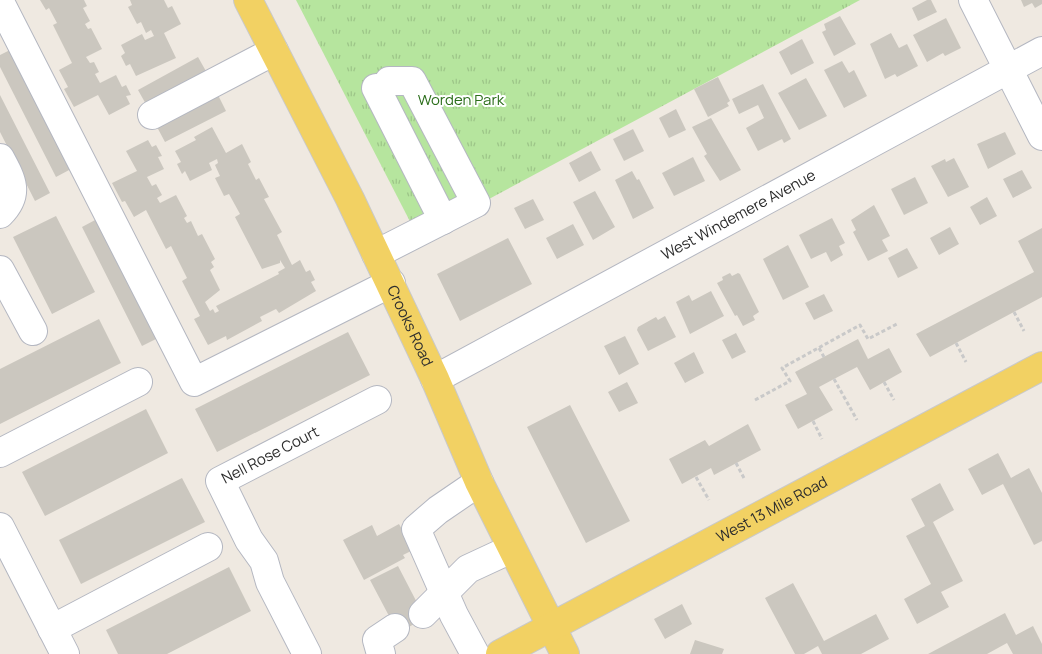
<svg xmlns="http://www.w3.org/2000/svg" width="1042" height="654" viewBox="0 0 1042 654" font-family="Manrope,sans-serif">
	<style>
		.park { fill: url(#park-tufts) }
		.building { fill: #cbc7bf }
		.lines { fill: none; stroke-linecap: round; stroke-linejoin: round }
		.minor-casing { stroke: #b4b7c1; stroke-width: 30 }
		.major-casing { stroke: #c9c9c9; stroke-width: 30 }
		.path { stroke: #c9c9c9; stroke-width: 3; stroke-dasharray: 4 2.5; stroke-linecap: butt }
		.minor { stroke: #fff; stroke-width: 28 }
		.major { stroke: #f2d163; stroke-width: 28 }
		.labels { text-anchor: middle; stroke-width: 4; stroke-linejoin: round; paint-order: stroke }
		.park-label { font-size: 15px; fill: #2c6e1b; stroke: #fff }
		.street-label { font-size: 15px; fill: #2e2e2e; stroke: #fff }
	</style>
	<defs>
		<pattern id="park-tufts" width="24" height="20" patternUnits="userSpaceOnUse" patternTransform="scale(1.25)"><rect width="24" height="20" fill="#b6e59e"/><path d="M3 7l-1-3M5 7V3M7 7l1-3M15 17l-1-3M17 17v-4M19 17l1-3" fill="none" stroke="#9dc588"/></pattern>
	</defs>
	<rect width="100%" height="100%" fill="#efe9e1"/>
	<path class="park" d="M296,0H860L418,237Z"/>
	<path class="building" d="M40,0H84L87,6L83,8L90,21L85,24L88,29L91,28L102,49L86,57L90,63L94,62L99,72L95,74L100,83L116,75L122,87L126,85L131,95L126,96L130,104L109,115L98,95L74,107L64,89L68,87L59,70L72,63L53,25L57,23L49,8L46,10Z
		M130,0H164L168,8L172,6L181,24L164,33L176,58L136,76L130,64L126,66L121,56L125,53L121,45L142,34L145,40L154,36L151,30L146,33L141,22L137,24L128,7L132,5Z
		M927,0H931L937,12L918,21L912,8Z
		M1021,0H1042V4L1035,8L1032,3L1024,7Z
		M840,16L856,44L834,56L822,32L826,30L824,24Z
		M946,18L961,48L945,56L943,53L927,62L913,35Z
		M891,33L899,48L907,44L918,66L897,77L895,74L885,79L870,44Z
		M802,39L814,63L791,75L779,52Z
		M10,50L71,169L56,177L0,67V55Z
		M198,57L207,73L147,106L138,90Z
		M842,61L849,73L854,70L867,96L844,108L824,70Z
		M718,77L730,101L727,103L729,106L708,117L694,89Z
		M806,78L827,116L799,130L778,93Z
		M763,84L791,139L784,143L782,139L758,151L746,128L764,118L758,105L739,114L732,99Z
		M0,95L50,193L35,201L0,132Z
		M218,95L226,111L165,142L157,127Z
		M676,109L686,130L669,138L659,118Z
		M711,118L741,170L720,181L704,156L707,154L692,127Z
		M212,127L226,153L242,144L251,162L248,164L256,180L259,178L269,197L264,199L282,232L277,235L292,265L300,260L306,272L310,270L315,280L311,282L316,291L279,313L276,309L260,317L262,321L227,340L226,336L208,345L194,319L200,316L182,281L187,278L171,246L166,249L146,210L134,217L125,201L122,202L112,183L137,171L126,151L148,140L152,147L156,145L162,156L158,157L164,169L147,177L152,186L156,184L162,195L157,198L160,203L176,195L187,216L184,218L187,223L191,221L198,236L202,234L215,259L211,262L214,267L210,270L220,290L205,302L210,311L213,309L215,313L219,311L216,306L279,274L278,272L285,268L280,260V263L262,269L235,217L240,214L229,194L224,196L215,178L220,176L215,165L218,163L217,159L209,163L212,170L190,181L185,171L182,174L177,164L181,162L175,151L196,140L194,137Z
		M633,129L644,151L624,161L613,139Z
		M1005,132L1016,154L988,169L977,144Z
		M591,151L601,170L579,182L569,163Z
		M693,157L705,181L674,196L662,173Z
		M954,158L969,187L948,197L931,166L945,159L946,162Z
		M1022,170L1032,188L1013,198L1003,179Z
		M632,171L637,180L639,179L654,208L633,219L615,180Z
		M915,177L928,203L904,215L891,189Z
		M595,191L615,227L593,240L573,202Z
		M987,197L997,216L980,225L970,207Z
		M533,199L544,220L525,229L514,208Z
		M874,205L890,236L882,240L888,251L868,261L853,232L856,230L851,220Z
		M56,216L95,292L52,314L13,237Z
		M832,218L845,243L839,246L843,255L831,262L826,252L811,259L799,235Z
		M97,219L158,338L142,346L82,227Z
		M573,224L584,245L557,259L546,238Z
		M950,227L959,244L939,255L930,238Z
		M1042,228V297L930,357L916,334L1034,272L1018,241Z
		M508,238L532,284L460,321L437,274Z
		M788,245L809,287L783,300L763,259Z
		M907,248L918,268L898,278L888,258Z
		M730,273L732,276L738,273L740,274L759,312L753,316L755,320L743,326L737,315L735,316L717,283L723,280L722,277Z
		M711,291L724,316L690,334L676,302L689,295L692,301Z
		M824,294L833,311L814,320L805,303Z
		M665,316L676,337L648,351L637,330L638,327L656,317L658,320Z
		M99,319L121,363L0,424V369Z
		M348,332L370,375L217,452L195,409Z
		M736,333L746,352L732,359L722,340Z
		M625,336L639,364L619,375L604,346Z
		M858,339L868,359L889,348L902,372L870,390L857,367L834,379L819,387L833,410L798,429L785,405L807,394L795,372Z
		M694,352L704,373L685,383L674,363Z
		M627,382L638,403L619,412L608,392Z
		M570,405L630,521L586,543L527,427Z
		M146,409L168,453L45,516L22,472Z
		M748,424L761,450L714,475L711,468L682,484L669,459L705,440L709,446Z
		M998,453L1011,478L1029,468L1042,493V541L1034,545L1003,484L982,495L968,469Z
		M182,478L205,522L81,584L59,540Z
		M940,483L954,510L933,522L963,581L941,592L949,607L917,624L904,599L931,584L906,536L925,526L911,499Z
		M399,524L413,550L403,555L405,558L364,580L343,540L372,525L377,536Z
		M398,566L425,618L398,633L370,580Z
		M229,567L251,611L167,654H118L106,630Z
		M793,583L824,641L876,614L889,639L861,654H822L818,646L804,654H795L765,598Z
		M682,604L692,624L665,639L654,619Z
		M1005,613L1016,635L1033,626L1042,644V654H1013L1007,643L987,654H928Z
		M695,640L724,649L722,654H690Z"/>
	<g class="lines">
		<defs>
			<g id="minor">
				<path d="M973,0L1042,136"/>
				<path d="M0,2L194,382L391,283"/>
				<path d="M376,88L443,220"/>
				<path d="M152,115L274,51"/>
				<path d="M0,158C12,180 20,194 0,214"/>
				<path d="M376,254L476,203L412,81H389"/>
				<path d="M0,270L33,331"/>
				<path id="s1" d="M435,379L1042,51"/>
				<path d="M0,453L138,382"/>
				<path d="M0,527L65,654"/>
				<path d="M423,614L468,569L511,549"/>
				<path d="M52,629L208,547"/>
				<path id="s2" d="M307,654L270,582L264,561L249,540L220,481L377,400"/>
				<path d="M381,654L377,640L395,628"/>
				<path d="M475,654L454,615L416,529L438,510L479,482"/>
			</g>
			<g id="major">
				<path id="s3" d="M248,0L350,199L435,379L479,482L565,654"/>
				<path id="s4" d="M500,654L1042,366"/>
			</g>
		</defs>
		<use href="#minor" class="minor-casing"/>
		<use href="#major" class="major-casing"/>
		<path class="path" d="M1014,312L1024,331
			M956,343L966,362
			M819,348L824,357
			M834,379L857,420
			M884,382L894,400
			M755,400L790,381L782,368L860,325L868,339L897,324
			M813,421L822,439
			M736,463L745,480
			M696,477L709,500"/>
		<use href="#minor" class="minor"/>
		<use href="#major" class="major"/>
	</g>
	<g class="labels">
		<g class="park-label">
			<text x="461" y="105">Worden Park</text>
		</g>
		<g class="street-label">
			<text dy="5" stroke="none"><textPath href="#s1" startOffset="345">West Windemere Avenue</textPath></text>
			<text dy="5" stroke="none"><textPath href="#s3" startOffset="364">Crooks Road</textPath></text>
			<text dy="5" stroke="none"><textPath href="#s2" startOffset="251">Nell Rose Court</textPath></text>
			<text dy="5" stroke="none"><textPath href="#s4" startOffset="308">West 13 Mile Road</textPath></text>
		</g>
	</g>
</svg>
